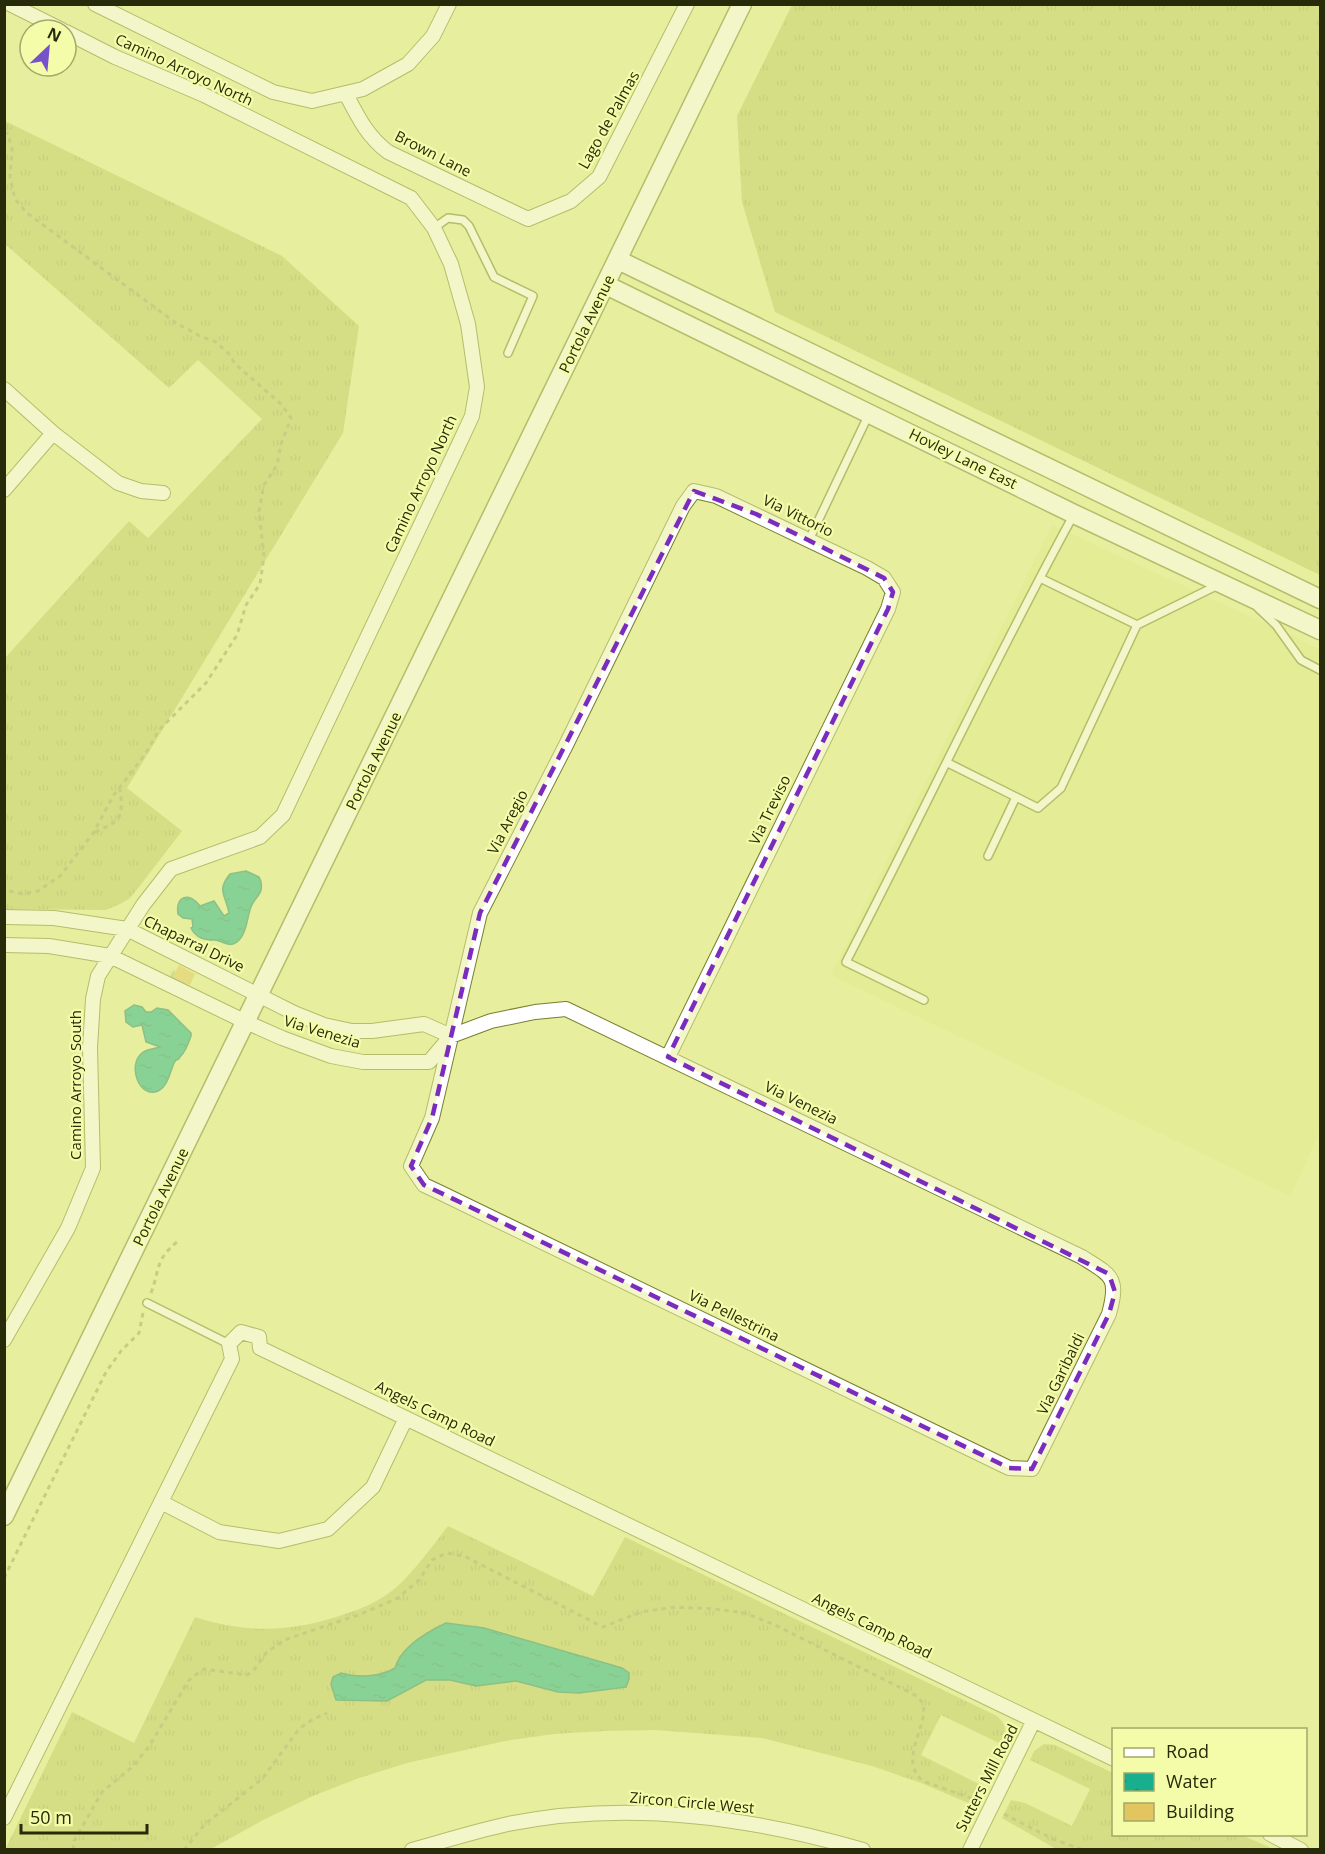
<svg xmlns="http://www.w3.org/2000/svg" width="1325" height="1854" viewBox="0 0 1325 1854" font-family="'Open Sans',sans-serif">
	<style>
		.built { fill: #e0e88e }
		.grass { fill: url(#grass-tufts) }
		.water { fill: url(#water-ripples); stroke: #1d8767; stroke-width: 1.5 }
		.building { fill: #e3c560; filter: url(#shadow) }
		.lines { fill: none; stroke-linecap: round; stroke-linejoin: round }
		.lane-casing { stroke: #797f2f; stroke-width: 10 }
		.street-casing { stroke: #797f2f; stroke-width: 16 }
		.secondary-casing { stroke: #797f2f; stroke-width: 21 }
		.path { stroke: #9fa465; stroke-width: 3; stroke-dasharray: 4.5 4.5; stroke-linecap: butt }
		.lane { stroke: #fff; stroke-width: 7 }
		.street { stroke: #fff; stroke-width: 14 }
		.secondary { stroke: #fff; stroke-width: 18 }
		.marked { fill: none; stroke: #7b2cbf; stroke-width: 4.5; stroke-dasharray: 12 8; stroke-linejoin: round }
		.labels { text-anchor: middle; stroke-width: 4.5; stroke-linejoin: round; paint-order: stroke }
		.street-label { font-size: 15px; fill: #282b09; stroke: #f4fcaa }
	</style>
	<defs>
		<pattern id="grass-tufts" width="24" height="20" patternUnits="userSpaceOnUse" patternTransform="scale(1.5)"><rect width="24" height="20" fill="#c1c969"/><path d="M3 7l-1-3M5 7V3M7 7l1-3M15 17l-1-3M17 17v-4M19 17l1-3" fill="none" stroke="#a6ad5a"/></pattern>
		<pattern id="water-ripples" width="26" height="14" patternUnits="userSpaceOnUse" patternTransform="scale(1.5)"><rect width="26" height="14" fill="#18af8f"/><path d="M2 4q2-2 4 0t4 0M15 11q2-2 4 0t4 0" fill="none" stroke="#168f73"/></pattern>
		<filter id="shadow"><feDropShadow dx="-5.5" dy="5.5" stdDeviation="1.5" flood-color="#0004"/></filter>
	</defs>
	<rect width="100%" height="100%" fill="#e7ee9d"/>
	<path class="built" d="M1052,525L1320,649V1132L1290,1196L831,975Z"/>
	<path class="grass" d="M792,5H1320V575L775,312L742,202L737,116Z
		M5,121L282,256L359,326L343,433L127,788L182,831L139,887L130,898L120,904L106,910L5,909V658L129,521L148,538L262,419L198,360L169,388L5,244Z
		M448,1526L593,1596L625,1537L995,1715C1006,1722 1008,1733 1003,1745L941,1715L921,1755L983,1786L973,1805L921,1783L872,1766L762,1738L655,1730L604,1731L554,1734L505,1741L407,1763L359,1778L313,1796L263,1820L211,1849L5,1850L72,1712L134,1743L195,1617C248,1634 293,1632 345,1614C367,1607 388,1597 404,1580C420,1563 434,1544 448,1526Z
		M1044,1744L1055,1745L1113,1773L1114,1834L1242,1835L1273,1849H1056L1002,1818L1011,1800L1025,1803L1072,1826L1090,1789L1030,1760L1034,1751Z"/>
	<path class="water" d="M246,871L259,877C262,882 262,885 261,890C259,897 253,900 251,907C247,917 247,934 237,942C229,948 223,941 215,940C204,940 196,938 191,928L193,927L192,919L183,918L178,914C175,895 190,892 200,906L214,901L224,916L229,913C226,895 216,891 230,874Z
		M134,1005L142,1007L146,1012H151L157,1008L168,1010L191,1033V1036C189,1042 185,1052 180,1057C175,1064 179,1055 174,1063C170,1072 168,1086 158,1091C139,1099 127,1065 142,1053C147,1049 154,1049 160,1047L146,1042L142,1025L133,1027L126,1022L125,1011Z
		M446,1623L484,1628L622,1668L629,1673V1679L626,1687L579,1693L558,1692L516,1681L476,1686L450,1680H426L387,1701L336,1700L331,1684L333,1677L341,1673C357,1678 381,1677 395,1668C401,1647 427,1632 446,1623Z"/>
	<path class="building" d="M179,965L195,974L190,985L173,977Z"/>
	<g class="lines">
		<defs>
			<path id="lane" d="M434,228L448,218L463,220L469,226L494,277L533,296L508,353
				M809,540L868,416
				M1258,608L1276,625L1301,660L1320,670
				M1137,625L1218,585
				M948,763L1038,808L1061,788L1137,625L1040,578
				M988,856L1016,797
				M924,1000L846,962C923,814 993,662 1073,516
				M147,1303L229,1344"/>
			<path id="street" d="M10,4L62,30
				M95,4L273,92L312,101L363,89L408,64L433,36L449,4
				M346,94C358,117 367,136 388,152L528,219L571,201L599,177L687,4
				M4,389L53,433L118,483L141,491L163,493
				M4,490L53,433
				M4,917L54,918L127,929L294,1013L324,1025L352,1031H372L424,1024L451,1036
				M4,945L49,946L110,956L246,1022L282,1038L331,1056L363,1062H429L451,1036L491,1021L535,1012L566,1009L1082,1257C1112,1276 1119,1277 1109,1314L1032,1469L1009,1468L441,1193L424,1185L411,1166L432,1118L480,913L566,745L683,506L694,491L716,496L867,568L884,578L893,592L888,609L668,1057
				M4,1340L68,1228L93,1168L90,1048L93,999L98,976L143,905L171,869L260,837L283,815L459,444L472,416L477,387L468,324L451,264L434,228L411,198L204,95L115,57L66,32
				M161,1502L219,1532L279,1541L328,1529L373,1487L406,1418
				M4,1818L232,1359L229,1344L241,1332L259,1337L260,1348L1114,1759
				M1270,1834L1301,1850
				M412,1850C444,1841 476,1831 508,1824C626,1800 750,1817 863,1850
				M970,1850L1033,1722"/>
			<path id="secondary" d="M618,260L1320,599
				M606,285L1074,514L1320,630
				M4,1516L742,4"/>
		</defs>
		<use href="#lane" class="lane-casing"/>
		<use href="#street" class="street-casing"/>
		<use href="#secondary" class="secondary-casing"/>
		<path class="path" d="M4,132L8,134L12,149L10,178L15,199L27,213L176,323L200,336L216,342L229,354L235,364L281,404L291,418L281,444L277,465L264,485L259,511L264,556L260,584L246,605L237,635L206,683L159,730L146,753L113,796L94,832L60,876L38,891L23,894L4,890
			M95,832C122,820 123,818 120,789
			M151,1293C160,1269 155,1260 177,1242
			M4,1578L106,1372L121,1351L139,1333L143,1313
			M1004,1814L1053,1839L1083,1850
			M73,1850L74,1841L102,1792L131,1768L148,1748L189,1680L204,1669L247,1675L254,1670L266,1653L284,1640L361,1614L398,1598L419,1580L432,1560L447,1553L466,1557L603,1627L641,1612L675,1607L715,1609L745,1613L775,1625L917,1696C919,1699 922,1701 923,1704C929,1726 897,1760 923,1781L979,1801
			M184,1850L205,1824L262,1779L299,1729L313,1719L327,1713"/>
		<use href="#lane" class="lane"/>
		<use href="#street" class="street"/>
		<use href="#secondary" class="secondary"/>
	</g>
	<path d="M0 0H1325V1854H0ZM694,491L756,514L884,578L893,592L888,609L668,1057L1109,1274L1115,1292L1109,1314L1032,1469L1009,1468L441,1193L424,1185L411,1166L432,1118L480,913Z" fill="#e7ee9d" fill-opacity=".55" fill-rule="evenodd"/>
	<path class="marked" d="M694,491L756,514L884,578L893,592L888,609L668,1057L1109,1274L1115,1292L1109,1314L1032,1469L1009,1468L441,1193L424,1185L411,1166L432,1118L480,913Z"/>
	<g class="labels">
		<g class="street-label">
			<text transform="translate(184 70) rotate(25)" y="5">Camino Arroyo North</text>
			<text transform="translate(609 120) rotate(-61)" y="5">Lago de Palmas</text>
			<text transform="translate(433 154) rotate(27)" y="5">Brown Lane</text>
			<text transform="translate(587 324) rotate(-64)" y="5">Portola Avenue</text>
			<text transform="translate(963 459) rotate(26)" y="5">Hovley Lane East</text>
			<text transform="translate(421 484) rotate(-65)" y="5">Camino Arroyo North</text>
			<text transform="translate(798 516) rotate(26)" y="5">Via Vittorio</text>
			<text transform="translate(374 761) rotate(-64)" y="5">Portola Avenue</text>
			<text transform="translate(770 810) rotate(-64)" y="5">Via Treviso</text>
			<text transform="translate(508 822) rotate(-63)" y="5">Via Aregio</text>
			<text transform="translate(194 944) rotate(26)" y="5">Chaparral Drive</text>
			<text transform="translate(322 1032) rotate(17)" y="5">Via Venezia</text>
			<text transform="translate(76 1085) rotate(-90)" y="5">Camino Arroyo South</text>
			<text transform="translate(801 1103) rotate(26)" y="5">Via Venezia</text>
			<text transform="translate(161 1197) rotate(-64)" y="5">Portola Avenue</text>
			<text transform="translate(734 1316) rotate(26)" y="5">Via Pellestrina</text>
			<text transform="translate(1061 1374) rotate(-64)" y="5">Via Garibaldi</text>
			<text transform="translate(435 1414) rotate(26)" y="5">Angels Camp Road</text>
			<text transform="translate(872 1626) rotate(26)" y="5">Angels Camp Road</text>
			<text transform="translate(987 1778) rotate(-63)" y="5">Sutters Mill Road</text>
			<text transform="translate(692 1803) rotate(5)" y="5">Zircon Circle West</text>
		</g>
	</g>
	<rect width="1325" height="1854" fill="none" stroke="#282b09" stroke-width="12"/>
	<rect x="1112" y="1728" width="195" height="108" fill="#f4fcaa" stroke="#a2a86a" stroke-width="1.5"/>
	<rect x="1124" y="1748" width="30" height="9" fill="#ffffff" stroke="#a2a86a" stroke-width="1.5"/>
	<text x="1166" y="1758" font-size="18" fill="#282b09">Road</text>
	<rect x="1124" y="1773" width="30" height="18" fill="url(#water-ripples)" stroke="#a2a86a" stroke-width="1.5"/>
	<text x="1166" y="1788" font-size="18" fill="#282b09">Water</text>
	<rect x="1124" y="1803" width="30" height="18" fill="#e3c560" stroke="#a2a86a" stroke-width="1.5"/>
	<text x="1166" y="1818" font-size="18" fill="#282b09">Building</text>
	<g transform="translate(48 48) rotate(26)"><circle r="28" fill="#f4fcaa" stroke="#a2a86a" stroke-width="1.5"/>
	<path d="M0-4.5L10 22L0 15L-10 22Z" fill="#7652cb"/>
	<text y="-9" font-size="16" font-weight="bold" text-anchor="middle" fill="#282b09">N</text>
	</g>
	<path d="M21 1824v9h126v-9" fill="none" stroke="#282b09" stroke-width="3"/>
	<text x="30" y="1824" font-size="18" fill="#282b09" stroke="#f4fcaa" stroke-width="4.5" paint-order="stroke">50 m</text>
</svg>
